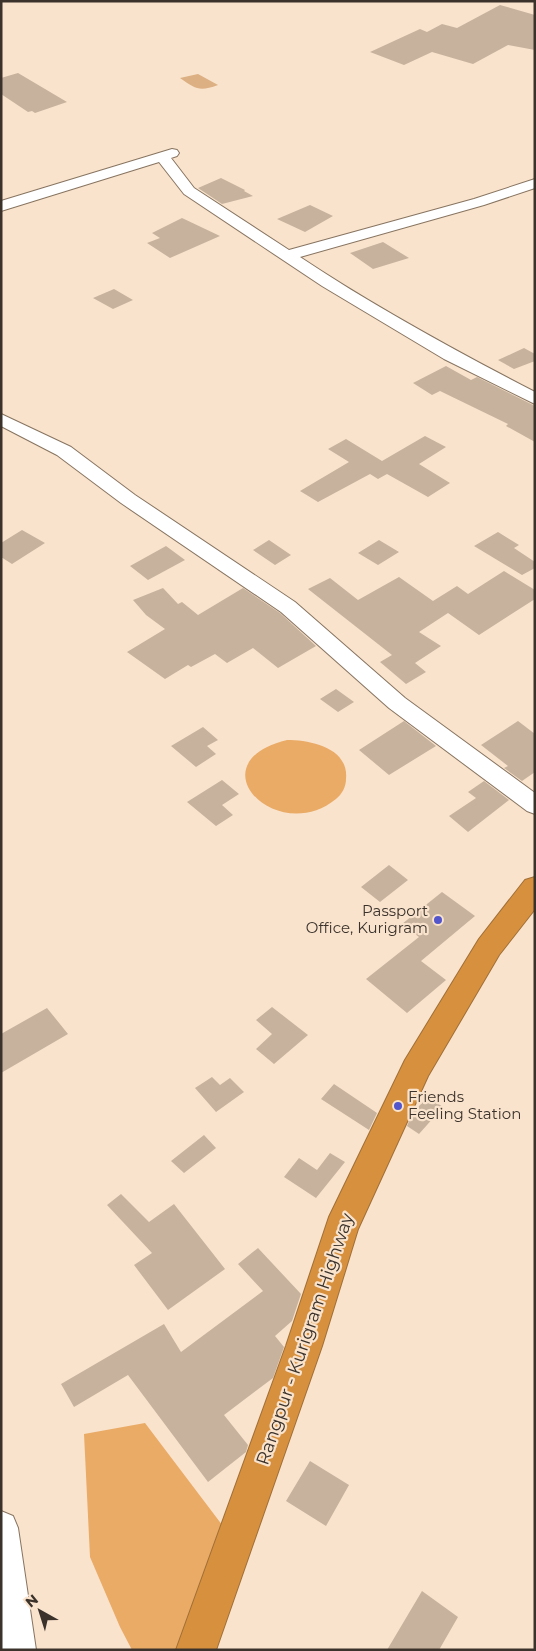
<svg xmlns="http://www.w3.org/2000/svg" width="536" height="1651" viewBox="0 0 536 1651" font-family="Montserrat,sans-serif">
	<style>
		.green { fill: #dcb082 }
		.water { fill: #eaab67 }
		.building { fill: #c7b29e }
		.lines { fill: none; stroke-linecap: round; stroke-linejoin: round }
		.street-casing { stroke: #877460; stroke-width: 2 }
		.highway-casing { stroke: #a06f37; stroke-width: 2 }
		.street { fill: #fff; fill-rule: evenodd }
		.highway { fill: #d7903d; fill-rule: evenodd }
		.poi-dot { fill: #5255cb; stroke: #f9e3cd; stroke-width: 2 }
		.labels { text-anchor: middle; stroke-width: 4.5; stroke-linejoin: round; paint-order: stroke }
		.poi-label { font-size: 15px; fill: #3b332b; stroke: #f9e3cd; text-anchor: end }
		.near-street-label { font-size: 18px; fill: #3b332b; stroke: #f9e3cd }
	</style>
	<rect width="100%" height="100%" fill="#f9e3cd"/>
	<path class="green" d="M198,74L218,85C199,92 196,89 180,78Z"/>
	<path class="water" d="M287,740C311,740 349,748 346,779C346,787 342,794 336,799C277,847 194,763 287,740Z
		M145,1423L232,1538L192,1650H132L120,1627L90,1557L84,1434Z"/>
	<path class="building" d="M500,5L535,15V50L508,45L473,64L432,52L404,65L370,52L420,29L427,32L442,24L457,28Z
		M18,73L67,102L35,113L32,111L28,112L1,94V78Z
		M221,178L245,190L244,191L253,196L222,204L198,188Z
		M310,205L333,216L305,232L277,219Z
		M182,218L220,236L170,258L147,243L160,238L152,233Z
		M383,242L409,258L373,269L350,253Z
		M114,289L133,300L113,309L93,298Z
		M524,348L535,354V361L514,369L498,360Z
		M446,366L471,380L477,377L535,406V442L506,426L508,424L440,391L432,395L413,383Z
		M425,436L446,447L419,464L450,483L428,497L387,474L378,479L370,474L318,502L300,491L349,462L328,449L346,439L382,461Z
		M22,530L45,543L12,564L1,557V543Z
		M498,532L519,545L514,548L535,562V568L522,575L474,546Z
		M269,540L291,555L275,565L253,550Z
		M379,540L399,552L378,565L358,553Z
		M166,546L185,560L148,580L130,566Z
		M504,571L535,590V599L479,635L448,613L419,632L441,646L415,663L426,672L406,684L380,662L392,655L308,589L330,578L358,600L399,577L433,601L457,586L468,594Z
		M163,588L178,604L182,602L198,615L243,588L280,613L316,646L278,668L253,648L227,663L215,654L191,667L188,665L165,679L127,652L165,629L146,615L133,600Z
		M336,689L354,702L338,712L320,699Z
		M404,721L436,746L389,775L359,750Z
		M518,721L535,734V772L522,781L504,768L508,766L481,745Z
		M203,727L218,740L207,746L216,754L196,767L171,746Z
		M222,780L239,794L222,805L233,815L216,826L187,802Z
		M484,781L509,800L468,832L449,816L476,798L468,792Z
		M389,865L408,880L380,902L361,887Z
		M442,892L475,916L421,961L446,980L407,1013L366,979L419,937L402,924Z
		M272,1007L308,1035L274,1064L256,1049L272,1034L256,1020Z
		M47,1008L68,1034L1,1073V1034Z
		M212,1077L220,1085L230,1078L244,1092L216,1112L195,1088Z
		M334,1084L377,1113L369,1130L321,1099Z
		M428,1097L443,1107L419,1134L407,1126L413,1112Z
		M204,1135L216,1148L184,1173L171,1161Z
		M330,1153L345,1162L316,1198L284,1177L299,1158L317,1170Z
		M121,1194L149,1222L174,1204L225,1269L168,1310L134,1265L152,1253L107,1205Z
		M258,1248L301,1294L292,1321L275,1336L284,1347L273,1378L224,1415L248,1445L246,1452L208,1482L128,1375L74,1407L61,1384L164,1324L181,1352L263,1291L238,1264Z
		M310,1461L349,1485L326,1526L286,1501Z
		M422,1591L458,1617L439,1650H387Z"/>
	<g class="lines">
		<defs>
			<path id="street" d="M172,149L177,150L179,153L177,156L171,158L194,188L289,250L474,199L535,179V188L484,205L300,257C375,307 454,350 535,392V404L444,359L322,286L184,194L159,162L1,211V201Z
				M1,414L71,447L135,495L295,602L405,698L535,793V814L527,811L389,708L281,612L121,503L57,455L1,426Z
				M1,1511L13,1516L18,1528L36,1650H1Z"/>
			<path id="highway" d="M535,877V909L499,955L428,1076L358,1229L322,1346L216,1650H176L286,1346L329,1217L405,1060L479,939L525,880Z"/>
		</defs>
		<use href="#street" class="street-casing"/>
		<use href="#highway" class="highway-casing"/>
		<use href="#street" class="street"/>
		<use href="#highway" class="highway"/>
	</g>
	<g class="poi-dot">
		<circle cx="438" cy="920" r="5"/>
		<circle cx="398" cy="1106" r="5"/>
	</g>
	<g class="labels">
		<g class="poi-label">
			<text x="428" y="916">Passport<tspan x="428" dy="17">Office, Kurigram</tspan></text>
			<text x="408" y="1102" text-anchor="start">Friends<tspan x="408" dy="17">Feeling Station</tspan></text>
		</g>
		<g class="near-street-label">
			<text transform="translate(305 1339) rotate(-71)" y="6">Rangpur - Kurigram Highway</text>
		</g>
	</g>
	<rect width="536" height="1651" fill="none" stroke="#3b332b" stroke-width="5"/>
	<g transform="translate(40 1611) rotate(321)" stroke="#f9e3cd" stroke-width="4" paint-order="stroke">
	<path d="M0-4L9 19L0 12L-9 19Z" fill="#3b332b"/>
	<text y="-8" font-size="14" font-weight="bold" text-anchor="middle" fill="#3b332b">N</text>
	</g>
</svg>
